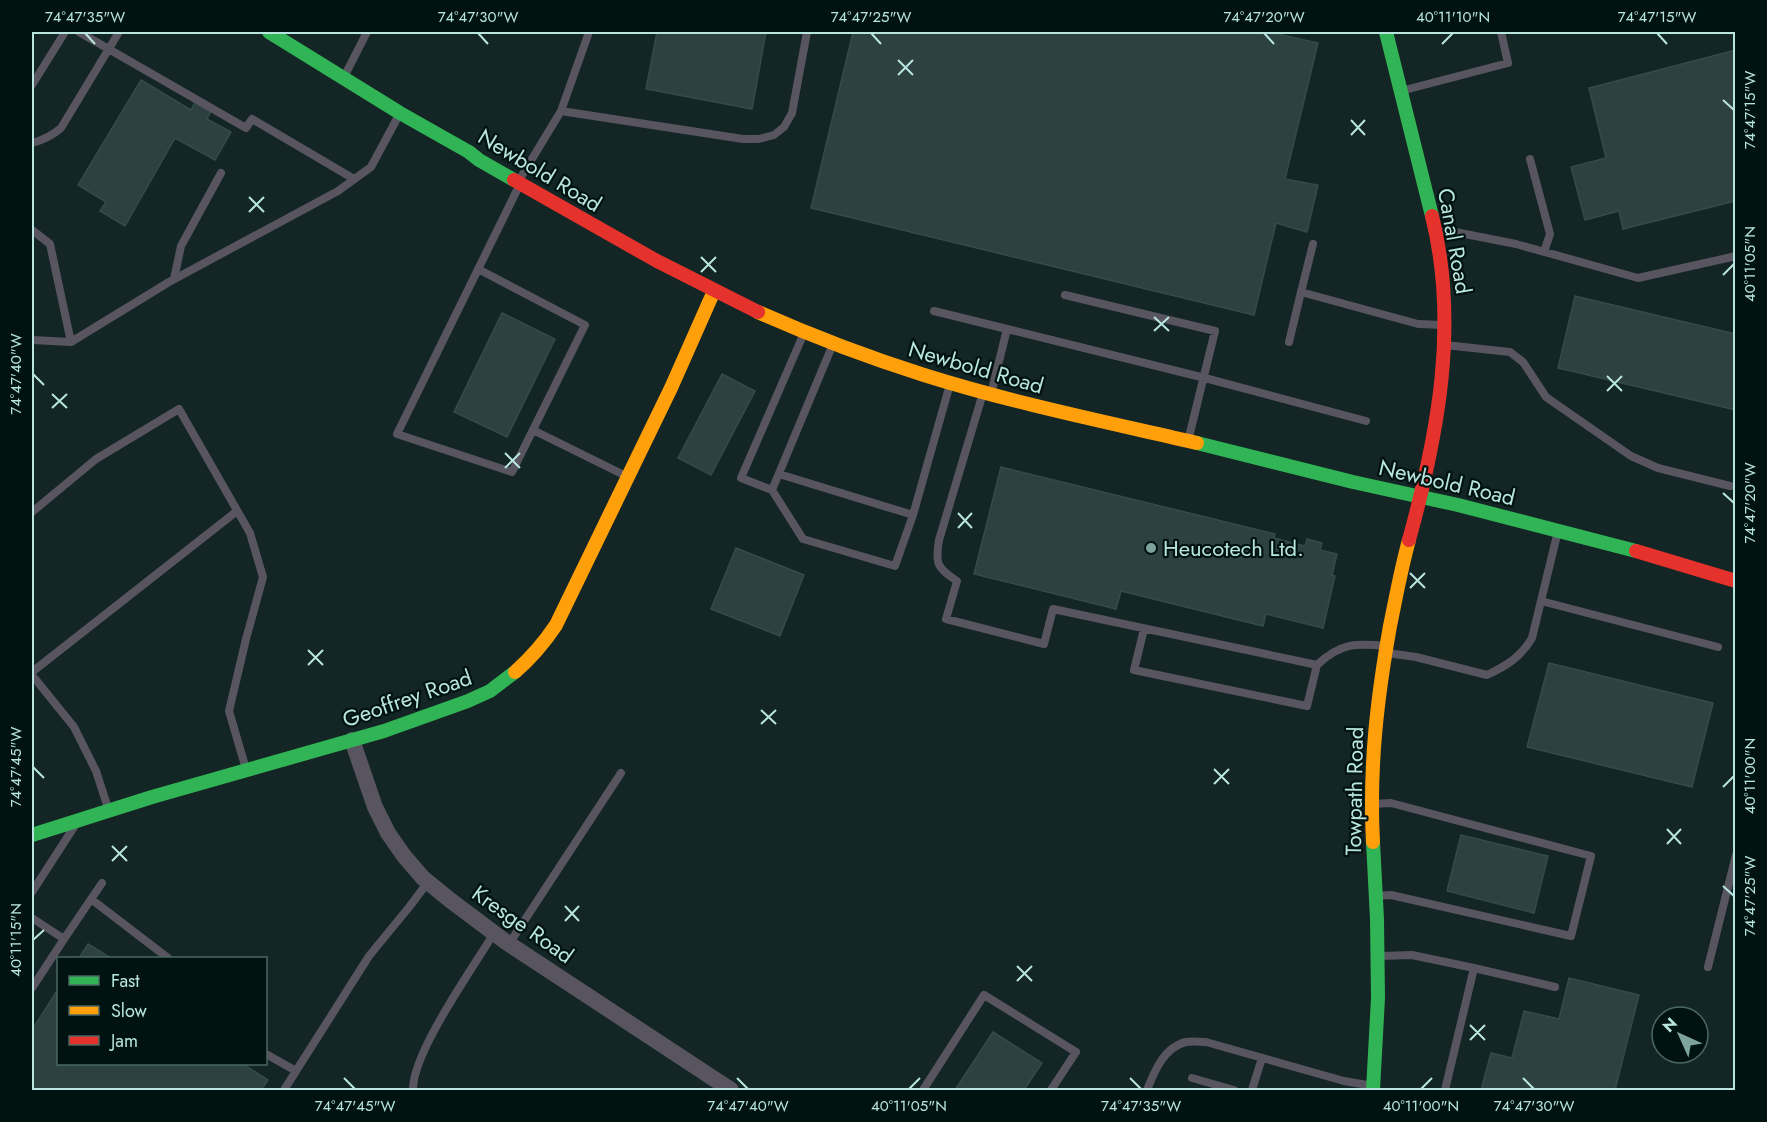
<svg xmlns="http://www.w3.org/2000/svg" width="1767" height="1122" viewBox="0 0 1767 1122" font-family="Jost,sans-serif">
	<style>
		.building { fill: #2e4141; stroke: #334b4d; stroke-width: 1.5 }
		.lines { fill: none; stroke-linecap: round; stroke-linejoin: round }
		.lane { stroke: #585560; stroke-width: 8 }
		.street { stroke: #585560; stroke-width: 16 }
		.fast { stroke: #30b455; stroke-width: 14 }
		.slow { stroke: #ff9f0a; stroke-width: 14 }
		.jam { stroke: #e5322d; stroke-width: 14 }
		.ticks { fill: none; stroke: #b8e5e0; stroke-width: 2 }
		.poi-dot { fill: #7ea29e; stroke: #011311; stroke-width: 2 }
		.labels { text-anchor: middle; stroke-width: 4.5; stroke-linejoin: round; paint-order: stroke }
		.street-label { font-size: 22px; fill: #b8e5e0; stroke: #011311 }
		.poi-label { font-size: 22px; fill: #b8e5e0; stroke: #011311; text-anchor: start }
		.neatline { fill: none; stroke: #b8e5e0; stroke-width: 2 }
		.ticks-label { font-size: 15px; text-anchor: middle; fill: #b8e5e0 }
	</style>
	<rect width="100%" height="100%" fill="#132524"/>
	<path class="building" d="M657,32H766L752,109L646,89Z
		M853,32H1269L1318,43L1285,179L1318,185L1307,232L1276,223L1254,315L811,208Z
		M1736,50V201L1623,229L1619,211L1585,220L1571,167L1606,158L1589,88Z
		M141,80L191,110L196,100L212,109L207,119L231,132L215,160L175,138L125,226L100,211L106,202L78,185Z
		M1575,296L1736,334V410L1558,368Z
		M502,313L555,339L507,437L454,412Z
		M722,374L755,391L711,475L678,458Z
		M1001,467L1275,534L1274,538L1305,546L1307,539L1322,543L1320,550L1337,554L1332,575L1335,576L1323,628L1266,614L1263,626L1121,591L1116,609L974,574Z
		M736,548L804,575L780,636L711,609Z
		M1549,663L1713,703L1692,787L1527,747Z
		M1461,835L1548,856L1534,913L1447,891Z
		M88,944L111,958H79Z
		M1569,978L1639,995L1615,1090H1481L1491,1053L1512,1058L1524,1011L1559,1019Z
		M58,989V1064H243L268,1080L261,1090H32V1030Z
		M993,1032L1042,1063L1024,1090H955Z"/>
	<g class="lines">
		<path class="lane" d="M79,32L246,128L252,119L354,179
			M344,77L367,32
			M32,85L65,32
			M1401,91L1508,63L1501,32
			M561,111L589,32
			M32,143C43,140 52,136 61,128L119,32
			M1530,159L1550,234L1544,252
			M518,182L561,111L743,139H759L774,135L784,127L792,113L807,32
			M32,230L50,244L71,342
			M1436,233L1450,231L1516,244L1638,278L1736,256
			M478,269L585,325L512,472L397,434L520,184
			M174,279L181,246L221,173
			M1301,292L1313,244
			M1065,295L1215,331L1188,441
			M934,311L1007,329
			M804,333L741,478L772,490L803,539L895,566L913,515L950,384
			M32,340L71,342L169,282L338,191L371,167L400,113
			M1289,342L1301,292L1418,324L1444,325
			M1445,345L1510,352L1523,362L1546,397L1631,456L1658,468L1730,486
			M983,393L939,540C935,564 937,568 957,581L946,619L1044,644L1053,609L1317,665C1340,643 1356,643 1386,646
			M991,394L1007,329L1205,378L1366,421
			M533,430L626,476
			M779,474L913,515
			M772,490L833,344
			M32,512L96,459L179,409L250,533L263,577L246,639L229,711L246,769
			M1541,601L1718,647
			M1144,629L1134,670L1307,706L1317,665
			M1387,653L1416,657L1487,675C1506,666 1521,657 1532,638L1558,531
			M32,672L237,511
			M32,675L74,727L96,771L108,808
			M1373,804L1391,803L1591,856L1571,936L1391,895L1376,896
			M32,892L74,827
			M91,899L168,958
			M32,918L64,939L32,988
			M64,939L102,883
			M509,944L621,773
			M1380,956L1412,955L1474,968
			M1708,967L1736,855
			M266,1054L296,1071
			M1192,1078L1234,1090
			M284,1090L369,956L410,906L428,882
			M413,1090C412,1053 473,968 494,933
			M923,1090L984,995L1076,1052L1051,1090
			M1147,1090C1154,1072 1164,1047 1186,1042C1193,1041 1200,1042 1206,1042L1344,1081L1373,1086
			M1252,1090L1262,1058
			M1445,1090L1474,968L1555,987"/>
		<path class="street" d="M352,740L375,807L388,833L404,856L423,878L450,900L506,942L731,1090"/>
		<path class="fast" d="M269,32L400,113L469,152L479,160L514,180
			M1386,32L1432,216
			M1197,443L1353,482L1458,505L1636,551
			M32,835L152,797L384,731L468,701L490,691L515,672
			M1373,1090L1378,998L1377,919L1373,842"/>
		<path class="slow" d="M758,312C812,336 867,357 924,375C1013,403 1106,422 1197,443
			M515,672C531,658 544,643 556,625L671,388L714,291
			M1373,842C1369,768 1377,699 1390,626C1396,597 1401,569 1409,540"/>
		<path class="jam" d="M514,180L657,261L758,312
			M1409,540C1438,434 1459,324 1432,216
			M1636,551L1736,581"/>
	</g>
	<path class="ticks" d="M85,33L95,44M478,33L488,44M871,33L881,44M1264,33L1274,44M1657,33L1667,44M1442,44L1453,33M898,60L913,75M898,75L913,60M1723,100L1734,110M1351,120L1365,135M1351,135L1365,120M249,197L264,212M249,212L264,197M701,257L716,272M701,272L716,257M1723,275L1734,264M1154,317L1169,331M1154,331L1169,317M33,374L44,385M1607,376L1622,391M1607,391L1622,376M52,394L67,408M52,408L67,394M505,453L520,468M505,468L520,453M1723,493L1734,503M958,513L972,528M958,528L972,513M1410,573L1425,588M1410,588L1425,573M308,650L323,665M308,665L323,650M761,710L776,724M761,724L776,710M33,767L44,778M1214,769L1229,784M1214,784L1229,769M1723,787L1734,776M1667,829L1681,844M1667,844L1681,829M112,846L127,861M112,861L127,846M1723,886L1734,896M565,906L579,921M565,921L579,906M33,940L44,930M1017,966L1032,981M1017,981L1032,966M1470,1025L1485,1040M1470,1040L1485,1025M344,1078L355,1089M737,1078L748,1089M1130,1078L1141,1089M1523,1078L1534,1089M909,1089L920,1078M1421,1089L1432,1078"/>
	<circle class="poi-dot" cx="1151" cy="548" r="6"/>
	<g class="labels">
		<g class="street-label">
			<text transform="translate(540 170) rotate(31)" y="8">Newbold Road</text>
			<text transform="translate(1455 241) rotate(80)" y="8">Canal Road</text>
			<text transform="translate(976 367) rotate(16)" y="8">Newbold Road</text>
			<text transform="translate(1447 482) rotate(13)" y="8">Newbold Road</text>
			<text transform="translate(407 698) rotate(-19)" y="8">Geoffrey Road</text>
			<text transform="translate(1354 791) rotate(-89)" y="8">Towpath Road</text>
			<text transform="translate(523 924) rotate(35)" y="8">Kresge Road</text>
		</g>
		<g class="poi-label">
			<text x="1163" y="556">Heucotech Ltd.</text>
		</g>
	</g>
	<rect width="1767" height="1122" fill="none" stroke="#011311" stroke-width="66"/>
	<rect x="57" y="957" width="210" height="108" fill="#011311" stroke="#4a6764" stroke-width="1.5"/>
	<rect x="69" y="976" width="30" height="9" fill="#30b455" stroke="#4a6764" stroke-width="1.5"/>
	<text x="111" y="987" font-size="18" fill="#b8e5e0">Fast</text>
	<rect x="69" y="1006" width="30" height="9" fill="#ff9f0a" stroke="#4a6764" stroke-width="1.5"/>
	<text x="111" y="1017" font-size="18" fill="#b8e5e0">Slow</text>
	<rect x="69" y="1036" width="30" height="9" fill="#e5322d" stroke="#4a6764" stroke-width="1.5"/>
	<text x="111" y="1047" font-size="18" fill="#b8e5e0">Jam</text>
	<g transform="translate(1680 1035) rotate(315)"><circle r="28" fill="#011311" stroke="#4a6764" stroke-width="1.5"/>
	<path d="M0-4.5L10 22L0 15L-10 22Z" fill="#7ea29e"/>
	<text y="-9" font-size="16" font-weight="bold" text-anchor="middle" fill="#b8e5e0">N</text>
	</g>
	<rect x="33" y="33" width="1701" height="1056" class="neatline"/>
	<g class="ticks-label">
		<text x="85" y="22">74°47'35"W</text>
		<text x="478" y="22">74°47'30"W</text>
		<text x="871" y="22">74°47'25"W</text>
		<text x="1264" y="22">74°47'20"W</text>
		<text x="1453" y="22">40°11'10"N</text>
		<text x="1657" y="22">74°47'15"W</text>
		<text transform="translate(1750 110) rotate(-90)" y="5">74°47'15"W</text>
		<text transform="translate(1750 264) rotate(-90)" y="5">40°11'05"N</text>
		<text transform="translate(16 374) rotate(-90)" y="5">74°47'40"W</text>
		<text transform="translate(1750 503) rotate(-90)" y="5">74°47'20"W</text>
		<text transform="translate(16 767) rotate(-90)" y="5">74°47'45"W</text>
		<text transform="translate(1750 776) rotate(-90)" y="5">40°11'00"N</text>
		<text transform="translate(1750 896) rotate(-90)" y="5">74°47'25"W</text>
		<text transform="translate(16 940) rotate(-90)" y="5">40°11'15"N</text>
		<text x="355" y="1111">74°47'45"W</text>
		<text x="748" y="1111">74°47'40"W</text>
		<text x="909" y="1111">40°11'05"N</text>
		<text x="1141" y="1111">74°47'35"W</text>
		<text x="1421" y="1111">40°11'00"N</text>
		<text x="1534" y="1111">74°47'30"W</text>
	</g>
</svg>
